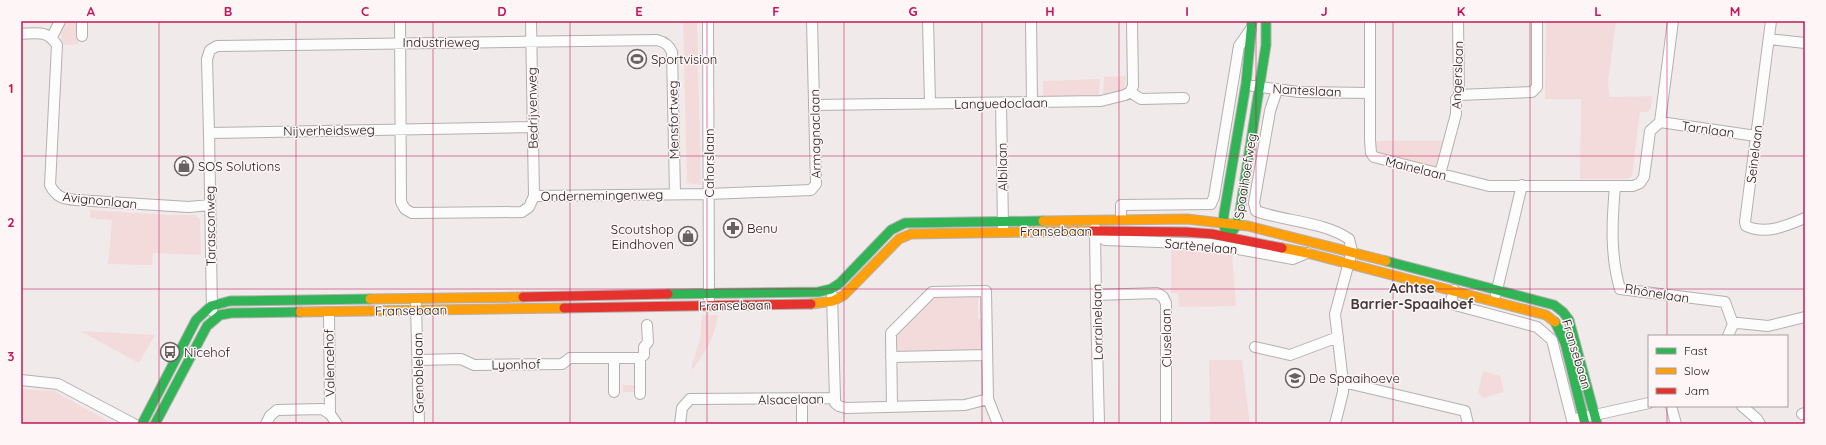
<svg xmlns="http://www.w3.org/2000/svg" width="1826" height="445" viewBox="0 0 1826 445" font-family="Quicksand,sans-serif">
	<style>
		.green { fill: #f4dbdb }
		.lines { fill: none; stroke-linecap: round; stroke-linejoin: round }
		.street-casing { stroke: #b4b0b0; stroke-width: 12 }
		.fast-casing { stroke: #b4b0b0; stroke-width: 11 }
		.slow-casing { stroke: #b4b0b0; stroke-width: 11 }
		.jam-casing { stroke: #b4b0b0; stroke-width: 11 }
		.street { stroke: #fdfcfc; stroke-width: 10 }
		.fast { stroke: #30b455; stroke-width: 9 }
		.slow { stroke: #ff9f0a; stroke-width: 9 }
		.jam { stroke: #e5322d; stroke-width: 9 }
		.grid { fill: none; stroke: #c2185b; stroke-width: 1; stroke-opacity: 0.55 }
		.labels { text-anchor: middle; stroke-width: 3; stroke-linejoin: round; paint-order: stroke }
		.street-label { font-size: 13px; fill: #1b1818; stroke: #fef6f6 }
		.poi-label { font-size: 13px; fill: #1b1818; stroke: #fef6f6; text-anchor: start }
		.neighbourhood-label { font-size: 14px; font-weight: bold; fill: #423a3b; stroke: #fef6f6 }
		.neatline { fill: none; stroke: #c2185b; stroke-width: 1.5 }
		.grid-label { font-size: 13px; text-anchor: middle; font-weight: bold; fill: #c2185b }
	</style>
	<rect width="100%" height="100%" fill="#f0eaea"/>
	<path class="green" d="M71,21L76,22L79,26L78,44L64,45C59,35 60,24 71,21Z
		M683,21H697L701,185L687,183Z
		M1546,21H1616L1608,83L1610,97L1652,96L1651,108L1648,112H1640L1632,176L1628,179H1580L1581,99H1545Z
		M1124,76L1126,77L1124,91L1105,95L1103,94L1104,77Z
		M1100,79L1099,96L1043,97V81Z
		M1376,141H1445L1440,164L1435,168L1381,154L1376,150Z
		M90,210L169,215H195L200,219L201,255L153,253L152,265L108,264L112,220L90,218Z
		M1171,249L1232,254L1236,306L1179,307L1178,294L1171,293Z
		M931,296H978V319H983V350L895,353C894,327 914,314 931,296Z
		M702,315H718C715,337 706,351 693,369L691,368L700,339Z
		M80,331L155,335L139,363Z
		M1209,360H1242L1250,424H1210Z
		M1483,371L1500,376L1504,392L1483,398L1478,392Z
		M623,385H637V390L635,392H623Z
		M21,389L54,391L113,424H21Z"/>
	<g class="lines">
		<defs>
			<path id="street" d="M82,21V36
				M400,21L401,202L405,209L412,213L522,212L529,207L534,196L531,21
				M708,21L709,299
				M928,21L930,103
				M1031,21L1032,102
				M1370,21V140L1371,153L1374,157L1489,186H1633L1640,183L1644,177L1650,131L1660,122L1673,21
				M1771,21L1745,222L1746,226C1766,235 1786,226 1805,218
				M21,34C38,33 47,30 57,45L50,185C56,197 63,199 76,200L189,207L210,205
				M52,37L60,21
				M1769,39L1805,43
				M1253,86L1299,92L1369,93
				M1277,90L1270,111L1254,203L1256,211C1284,221 1325,222 1349,239L1352,251L1335,314L1343,382V392L1335,424
				M1130,92L1133,86L1132,21
				M1459,95L1532,92L1537,87V21
				M1001,103L1003,227
				M814,105L1101,101L1125,95L1130,92L1141,99L1184,98
				M1660,122L1756,136
				M532,127L209,133L207,59L210,50L217,46L657,40C665,42 669,45 672,52L675,194
				M209,133L212,311
				M1440,174L1456,114V99L1459,95L1458,21
				M1615,186C1612,221 1610,255 1620,289L1725,302L1733,324
				M534,196L709,194L811,190L816,184L812,21
				M1121,219V205L1211,204L1214,197L1239,46L1251,29
				M1095,228L1096,304L1099,424
				M1095,231L1105,240L1210,244L1293,259L1307,253
				M1454,290L1451,301L1455,305L1537,327L1552,340L1572,420L1649,403
				M1496,294L1522,185
				M1096,295L1157,293L1163,297L1166,303V424
				M416,305L419,424
				M329,312L330,414
				M1728,336L1733,324L1738,323L1768,326L1805,317
				M1255,347L1290,355L1338,337
				M891,357L987,355
				M614,358V392
				M418,360L461,359L474,365L562,364L570,358H640
				M21,380L58,384L134,424
				M1343,382L1465,411L1468,424
				M640,394V358L644,355V347L648,342L647,325
				M835,398V403L839,406L846,408L965,405L988,399
				M802,399V424
				M1671,406L1676,424
				M1742,406L1757,419L1760,424
				M892,407L891,333L932,292L986,291L988,399L998,424
				M1802,414L1805,413
				M266,424L270,416L277,410L322,409L330,414L337,424
				M680,424L682,408L690,399L835,398L832,295"/>
			<path id="fast" d="M1226,232L1223,223L1224,214L1246,84L1252,21
				M1232,232L1237,225L1240,211L1266,45V21
				M1386,261L1554,305L1563,312L1569,320L1597,424
				M668,294L818,292L831,289L840,283L891,230L905,223L1043,221
				M1555,322L1565,343L1585,424
				M142,424L196,320L211,306L230,301L370,299
				M155,424L207,326L220,315L231,313L300,312"/>
			<path id="slow" d="M1043,221L1187,219L1248,226L1386,261
				M1282,248L1307,253L1546,315L1555,322
				M370,299L523,297
				M811,304L833,301L844,295L899,239L911,234L1092,231
				M300,312L564,308"/>
			<path id="jam" d="M1092,231L1186,232L1212,234L1282,248
				M523,297L668,294
				M564,308L811,304"/>
		</defs>
		<use href="#street" class="street-casing"/>
		<use href="#fast" class="fast-casing"/>
		<use href="#slow" class="slow-casing"/>
		<use href="#jam" class="jam-casing"/>
		<use href="#street" class="street"/>
		<use href="#fast" class="fast"/>
		<use href="#slow" class="slow"/>
		<use href="#jam" class="jam"/>
	</g>
	<path class="grid" d="M159,21V424M296,21V424M433,21V424M570,21V424M707,21V424M844,21V424M982,21V424M1119,21V424M1256,21V424M1393,21V424M1530,21V424M1667,21V336M21,156H1805M21,289H1805M1667,406V424"/>
	<defs>
		<symbol id="stadium-ring" viewBox="-11 -11 22 22"><circle r="9.5" fill="#fef6f6" stroke="#666262" stroke-width="1.5"/><path d="M0-5a6.5 5 0 1 0 0 10a6.5 5 0 1 0 0-10ZM-3.5-1.8h7v3.6h-7Z" fill="#666262"/></symbol>
		<symbol id="shop-ring" viewBox="-11 -11 22 22"><circle r="9.5" fill="#fef6f6" stroke="#666262" stroke-width="1.5"/><path d="M-5-2.5h2.3a2.7 3.5 0 0 1 5.4 0H5L5.5 6h-11ZM-1.5-2.5h3a1.5 2.3 0 0 0-3 0Z" fill="#666262"/></symbol>
		<symbol id="pharmacy-ring" viewBox="-11 -11 22 22"><circle r="9.5" fill="#fef6f6" stroke="#666262" stroke-width="1.5"/><path d="M-2-6h4v4h4v4h-4v4h-4v-4h-4v-4h4Z" fill="#666262"/></symbol>
		<symbol id="bus-ring" viewBox="-11 -11 22 22"><circle r="9.5" fill="#fef6f6" stroke="#666262" stroke-width="1.5"/><path d="M-5-6H5V4H4V6H2V4H-2V6H-4V4H-5ZM-3.5-4V0h7V-4ZM-3.5 1.2v1.5H-2V1.2ZM2 1.2v1.5H3.5V1.2Z" fill="#666262"/></symbol>
		<symbol id="school-ring" viewBox="-11 -11 22 22"><circle r="9.5" fill="#fef6f6" stroke="#666262" stroke-width="1.5"/><path d="M0-5L7-2L0 1L-7-2ZM-4 1L0 2.5L4 1V4Q0 6-4 4Z" fill="#666262"/></symbol>
	</defs>
	<g fill-rule="evenodd">
		<use href="#stadium-ring" x="626" y="48" width="22" height="22"/>
		<use href="#shop-ring" x="173" y="155" width="22" height="22"/>
		<use href="#pharmacy-ring" x="722" y="217" width="22" height="22"/>
		<use href="#shop-ring" x="677" y="225" width="22" height="22"/>
		<use href="#bus-ring" x="159" y="341" width="22" height="22"/>
		<use href="#school-ring" x="1284" y="367" width="22" height="22"/>
	</g>
	<g class="labels">
		<g class="street-label">
			<text x="441" y="47">Industrieweg</text>
			<text transform="translate(1457 75) rotate(-88)" y="5">Angerslaan</text>
			<text transform="translate(1307 90) rotate(3)" y="5">Nanteslaan</text>
			<text transform="translate(1001 103) rotate(-1)" y="5">Languedoclaan</text>
			<text transform="translate(532 108) rotate(-91)" y="5">Bedrijvenweg</text>
			<text transform="translate(673 120) rotate(-91)" y="5">Mensfortweg</text>
			<text transform="translate(1708 129) rotate(8)" y="5">Tarnlaan</text>
			<text transform="translate(329 130) rotate(-1)" y="5">Nijverheidsweg</text>
			<text transform="translate(815 134) rotate(-91)" y="5">Armagnaclaan</text>
			<text transform="translate(1754 154) rotate(-83)" y="5">Seinelaan</text>
			<text transform="translate(709 163) rotate(-90)" y="5">Cahorslaan</text>
			<text transform="translate(1002 167) rotate(-91)" y="5">Albilaan</text>
			<text transform="translate(1416 168) rotate(14)" y="5">Mainelaan</text>
			<text transform="translate(1245 176) rotate(-81)" y="5">Spaaihoefweg</text>
			<text transform="translate(602 195) rotate(-1)" y="5">Ondernemingenweg</text>
			<text transform="translate(100 200) rotate(6)" y="5">Avignonlaan</text>
			<text transform="translate(210 226) rotate(-91)" y="5">Tarasconweg</text>
			<text x="1056" y="236">Fransebaan</text>
			<text transform="translate(1201 246) rotate(5)" y="5">Sartènelaan</text>
			<text transform="translate(1657 293) rotate(9)" y="5">Rhônelaan</text>
			<text transform="translate(735 305) rotate(-1)" y="5">Fransebaan</text>
			<text transform="translate(411 310) rotate(-1)" y="5">Fransebaan</text>
			<text transform="translate(1097 322) rotate(-91)" y="5">Lorrainelaan</text>
			<text transform="translate(1166 338) rotate(-91)" y="5">Cluselaan</text>
			<text transform="translate(1577 354) rotate(73)" y="5">Fransebaan</text>
			<text transform="translate(329 363) rotate(-91)" y="5">Valencehof</text>
			<text transform="translate(516 364) rotate(-1)" y="5">Lyonhof</text>
			<text transform="translate(418 373) rotate(-91)" y="5">Grenoblelaan</text>
			<text transform="translate(791 399) rotate(-1)" y="5">Alsacelaan</text>
		</g>
		<g class="poi-label">
			<text x="651" y="64">Sportvision</text>
			<text x="198" y="171">SOS Solutions</text>
			<text x="747" y="233">Benu</text>
			<text x="674" y="234" text-anchor="end">Scoutshop<tspan x="674" dy="15">Eindhoven</tspan></text>
			<text x="184" y="357">Nicehof</text>
			<text x="1309" y="383">De Spaaihoeve</text>
		</g>
		<g class="neighbourhood-label">
			<text x="1412" y="293">Achtse<tspan x="1412" dy="16">Barrier-Spaaihoef</tspan></text>
		</g>
	</g>
	<rect width="1826" height="445" fill="none" stroke="#fef6f6" stroke-width="44"/>
	<rect x="1648" y="335" width="140" height="72" fill="#fef6f6" stroke="#a39d9d"/>
	<rect x="1656" y="348" width="20" height="6" fill="#30b455" stroke="#a39d9d"/>
	<text x="1684" y="355" font-size="12" fill="#1b1818">Fast</text>
	<rect x="1656" y="368" width="20" height="6" fill="#ff9f0a" stroke="#a39d9d"/>
	<text x="1684" y="375" font-size="12" fill="#1b1818">Slow</text>
	<rect x="1656" y="388" width="20" height="6" fill="#e5322d" stroke="#a39d9d"/>
	<text x="1684" y="395" font-size="12" fill="#1b1818">Jam</text>
	<rect x="22" y="22" width="1782" height="401" class="neatline"/>
	<g class="grid-label">
		<text x="91" y="16">A</text>
		<text x="228" y="16">B</text>
		<text x="365" y="16">C</text>
		<text x="502" y="16">D</text>
		<text x="639" y="16">E</text>
		<text x="776" y="16">F</text>
		<text x="913" y="16">G</text>
		<text x="1050" y="16">H</text>
		<text x="1187" y="16">I</text>
		<text x="1324" y="16">J</text>
		<text x="1461" y="16">K</text>
		<text x="1598" y="16">L</text>
		<text x="1735" y="16">M</text>
		<text x="11" y="93">1</text>
		<text x="11" y="227">2</text>
		<text x="11" y="361">3</text>
	</g>
</svg>
